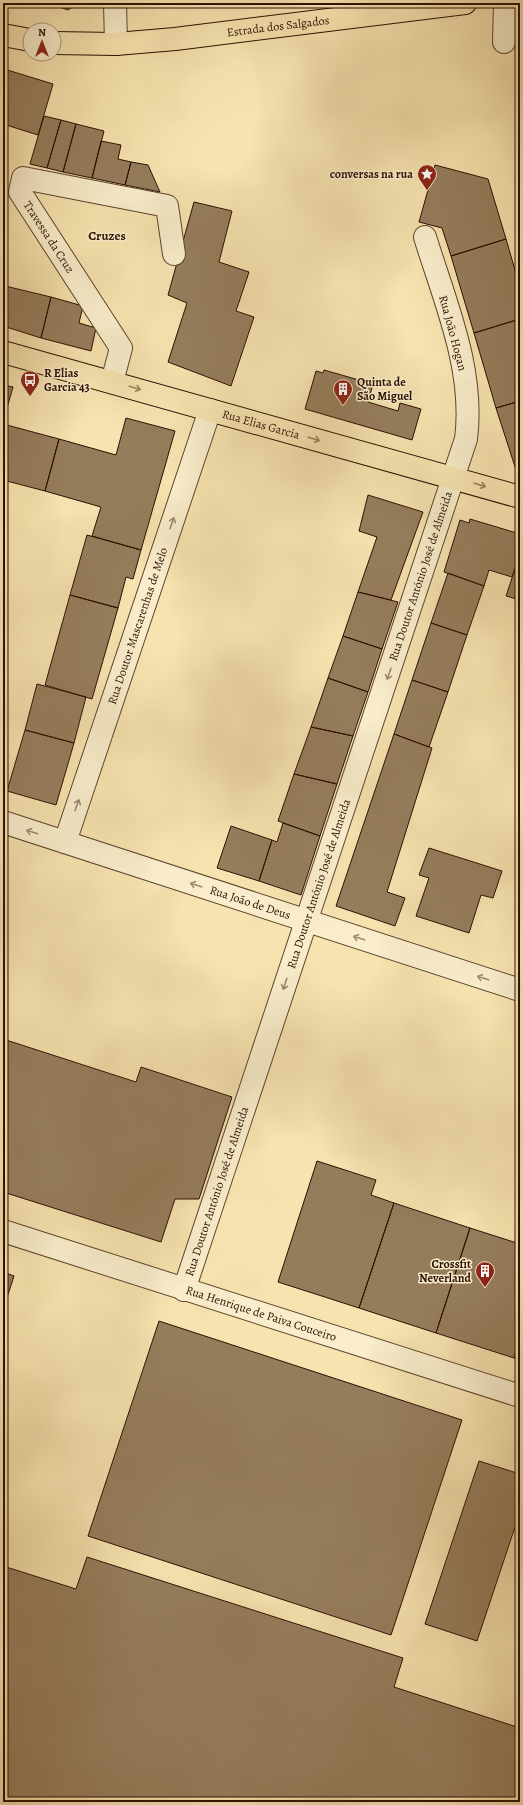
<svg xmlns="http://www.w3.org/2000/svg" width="523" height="1805" viewBox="0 0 523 1805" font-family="Alegreya,serif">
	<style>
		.building { fill: #957d5c; stroke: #2c0f02 }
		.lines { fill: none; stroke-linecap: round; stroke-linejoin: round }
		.minor-casing { stroke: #5e442d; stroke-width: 24 }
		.major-casing { stroke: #2c0f02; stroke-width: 24 }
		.minor { stroke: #f9edcb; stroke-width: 22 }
		.major { stroke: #f6e3af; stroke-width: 22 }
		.oneway { stroke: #9b8461 }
		.oneway2 { stroke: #9d8971 }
		.labels { text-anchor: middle; stroke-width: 3; stroke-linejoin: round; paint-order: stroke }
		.street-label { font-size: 12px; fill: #2c0f02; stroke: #f9edcb }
		.poi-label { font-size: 12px; font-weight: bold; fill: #2c0f02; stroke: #f9edcb; text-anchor: end }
		.neighbourhood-label { font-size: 13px; font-weight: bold; fill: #2c0f02; stroke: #f9edcb }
	</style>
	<rect width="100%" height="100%" fill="#f6e3af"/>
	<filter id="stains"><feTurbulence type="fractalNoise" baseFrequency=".005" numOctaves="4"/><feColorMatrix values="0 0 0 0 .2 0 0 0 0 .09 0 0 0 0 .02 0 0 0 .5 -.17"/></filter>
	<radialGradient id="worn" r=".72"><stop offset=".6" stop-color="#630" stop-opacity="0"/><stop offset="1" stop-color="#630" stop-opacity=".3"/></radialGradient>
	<path class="building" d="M48,3H79L68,10Z
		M4,69L53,84L38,135L3,124Z
		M44,116L61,120L47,168L30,164Z
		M61,120L76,124L63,172L47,168Z
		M76,124L104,131L92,178L63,172Z
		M101,141L121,145L118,159L131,162L125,185L92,178Z
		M131,162L148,165L160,192L125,185Z
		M435,165L488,179L506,239L451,256L442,228L419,222Z
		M194,202L232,211L219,262L249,272L236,311L254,317L231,386L168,362L187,303L168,295Z
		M506,239L520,287V319L474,333L451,256Z
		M5,286L51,297L41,338L3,326V293Z
		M51,297L83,306L79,323L96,328L91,351L41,338Z
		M520,319V401L496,408L474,333Z
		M324,370L373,384L368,402L398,411L400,403L421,409L412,440L305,409L316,371L323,373Z
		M3,385L13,387L3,422Z
		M520,401V474L517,473L496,408Z
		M126,418L175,431L141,550L92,536L101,507L45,491L59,439L116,455Z
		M3,424L59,439L45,491L3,480Z
		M368,495L423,512L391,600L358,592L377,537L359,531Z
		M470,519L520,534V554L512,577L489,570L484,586L444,572L460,520L469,523Z
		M87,535L141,550L133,579L126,577L118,608L70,595Z
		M520,554V600L506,596Z
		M448,573L484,586L467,635L431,623Z
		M358,592L398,602L382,649L343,636Z
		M70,595L118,608L92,699L45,685Z
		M431,623L467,635L448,692L412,680Z
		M343,636L382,649L368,692L328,678Z
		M328,678L368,692L353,736L311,727Z
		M412,680L448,692L429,747L394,734Z
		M37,684L86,697L74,743L25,730Z
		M311,727L353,736L337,784L294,774Z
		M25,730L74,743L56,805L7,791Z
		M394,734L432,748L387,892L405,898L395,926L336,906Z
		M294,774L337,784L320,836L278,821Z
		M283,823L320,836L301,895L259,881L272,840L277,842Z
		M231,826L272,840L259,881L217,868Z
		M429,848L502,871L493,898L481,895L469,933L416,916L429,878L419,875Z
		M3,1039L136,1082L141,1067L232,1097L199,1199H175L161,1242L3,1192Z
		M317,1161L376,1180L371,1195L394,1203L359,1308L278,1282Z
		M394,1203L470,1228L436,1333L359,1308Z
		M470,1228L520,1244V1339L514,1358L436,1333Z
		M3,1272L14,1276L3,1310Z
		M159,1321L462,1420L391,1635L88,1536Z
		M520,1339V1360L514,1358Z
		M479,1461L520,1474V1512L477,1641L425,1624Z
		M87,1557L403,1658L394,1687L520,1728V1802H3V1566L76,1589Z"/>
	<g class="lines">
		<defs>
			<g id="minor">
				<path d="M115,3L116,44"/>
				<path d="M504,42L505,3"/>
				<path d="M112,382L121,348L20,192L23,178L167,206L174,254"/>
				<path id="s1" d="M3,822L520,990"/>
				<path id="s2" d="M65,842L210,410"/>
				<path id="s3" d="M3,1231L520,1396"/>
				<path id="s4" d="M184,1290L466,439C475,370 445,302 425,237"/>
			</g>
			<g id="major">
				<path d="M3,35L30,40"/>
				<path id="s5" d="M54,43L116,44L175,39L465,3"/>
				<path id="s6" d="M3,352L520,497"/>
			</g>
		</defs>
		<use href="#minor" class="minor-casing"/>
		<use href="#major" class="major-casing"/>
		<use href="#minor" class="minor"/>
		<use href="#major" class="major"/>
	</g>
	<defs><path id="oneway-shaft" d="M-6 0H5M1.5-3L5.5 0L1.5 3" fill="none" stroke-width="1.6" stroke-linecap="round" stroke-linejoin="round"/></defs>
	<g class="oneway">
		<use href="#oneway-shaft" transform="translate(135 388) rotate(16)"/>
		<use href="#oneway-shaft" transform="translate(314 439) rotate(16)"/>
		<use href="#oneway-shaft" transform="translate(480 485) rotate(16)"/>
	</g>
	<g class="oneway2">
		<use href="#oneway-shaft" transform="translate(172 523) rotate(-71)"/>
		<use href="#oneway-shaft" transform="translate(389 674) rotate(109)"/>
		<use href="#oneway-shaft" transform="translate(77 805) rotate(-71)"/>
		<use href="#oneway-shaft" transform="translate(32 832) rotate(-162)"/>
		<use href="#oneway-shaft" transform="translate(196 885) rotate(-162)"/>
		<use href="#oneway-shaft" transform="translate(359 938) rotate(-162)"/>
		<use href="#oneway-shaft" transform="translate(483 978) rotate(-162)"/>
		<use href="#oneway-shaft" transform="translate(285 984) rotate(108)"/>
	</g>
	<defs>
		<symbol id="sight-pin" viewBox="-11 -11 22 30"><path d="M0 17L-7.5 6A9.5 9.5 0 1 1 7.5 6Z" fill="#8f2418" stroke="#f9edcb"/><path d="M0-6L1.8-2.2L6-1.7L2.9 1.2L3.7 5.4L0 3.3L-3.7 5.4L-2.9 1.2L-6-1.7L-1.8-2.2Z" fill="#fff"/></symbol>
		<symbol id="bus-pin" viewBox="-11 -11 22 30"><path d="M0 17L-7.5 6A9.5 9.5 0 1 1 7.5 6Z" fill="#8f2418" stroke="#f9edcb"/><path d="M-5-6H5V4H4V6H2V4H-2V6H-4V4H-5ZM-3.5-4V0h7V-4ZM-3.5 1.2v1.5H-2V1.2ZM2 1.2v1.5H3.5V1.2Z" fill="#fff"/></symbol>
		<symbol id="building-pin" viewBox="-11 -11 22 30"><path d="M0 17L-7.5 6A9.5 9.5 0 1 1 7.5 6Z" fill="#8f2418" stroke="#f9edcb"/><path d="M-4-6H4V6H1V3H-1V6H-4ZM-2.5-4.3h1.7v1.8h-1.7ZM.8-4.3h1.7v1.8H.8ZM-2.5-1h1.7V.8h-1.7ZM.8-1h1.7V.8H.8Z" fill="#fff"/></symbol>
	</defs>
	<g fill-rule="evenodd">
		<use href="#sight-pin" x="416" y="163" width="22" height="30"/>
		<use href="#bus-pin" x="19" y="369" width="22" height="30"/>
		<use href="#building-pin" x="332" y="378" width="22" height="30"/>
		<use href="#building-pin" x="474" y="1260" width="22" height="30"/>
	</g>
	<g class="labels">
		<g class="street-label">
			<text dy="4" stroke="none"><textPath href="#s5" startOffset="225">Estrada dos Salgados</textPath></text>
			<text transform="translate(49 237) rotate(57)" y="4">Travessa da Cruz</text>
			<text transform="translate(453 333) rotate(75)" y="4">Rua João Hogan</text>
			<text dy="4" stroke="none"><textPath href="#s6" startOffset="268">Rua Elias Garcia</textPath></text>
			<text dy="4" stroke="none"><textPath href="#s4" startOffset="752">Rua Doutor António José de Almeida</textPath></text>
			<text dy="4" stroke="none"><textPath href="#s2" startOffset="228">Rua Doutor Mascarenhas de Melo</textPath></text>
			<text dy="4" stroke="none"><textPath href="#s4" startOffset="428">Rua Doutor António José de Almeida</textPath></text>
			<text dy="4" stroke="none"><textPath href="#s1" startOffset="260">Rua João de Deus</textPath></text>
			<text dy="4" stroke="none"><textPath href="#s4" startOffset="104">Rua Doutor António José de Almeida</textPath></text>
			<text dy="4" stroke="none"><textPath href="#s3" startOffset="271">Rua Henrique de Paiva Couceiro</textPath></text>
		</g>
		<g class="poi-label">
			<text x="413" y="178">conversas na rua</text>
			<text x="44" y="377" text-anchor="start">R Elias<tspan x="44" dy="14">Garcia 43</tspan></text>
			<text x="357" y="386" text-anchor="start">Quinta de<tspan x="357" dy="14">São Miguel</tspan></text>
			<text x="471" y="1268">Crossfit<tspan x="471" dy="14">Neverland</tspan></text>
		</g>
		<g class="neighbourhood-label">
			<text x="107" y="240">Cruzes</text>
		</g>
	</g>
	<rect width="523" height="1805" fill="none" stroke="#f6e3af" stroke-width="16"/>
	<rect x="4" y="4" width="515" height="1797" fill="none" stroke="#2c0f02" stroke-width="2"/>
	<rect x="8" y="8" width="507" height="1789" fill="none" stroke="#2c0f02"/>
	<g transform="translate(42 42)"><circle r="19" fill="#f9edcb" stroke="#a7947b"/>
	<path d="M0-3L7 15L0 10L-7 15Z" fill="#8f2418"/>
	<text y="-6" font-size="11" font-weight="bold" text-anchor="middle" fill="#2c0f02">N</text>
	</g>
	<rect width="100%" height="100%" filter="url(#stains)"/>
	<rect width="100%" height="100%" fill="url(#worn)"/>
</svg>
